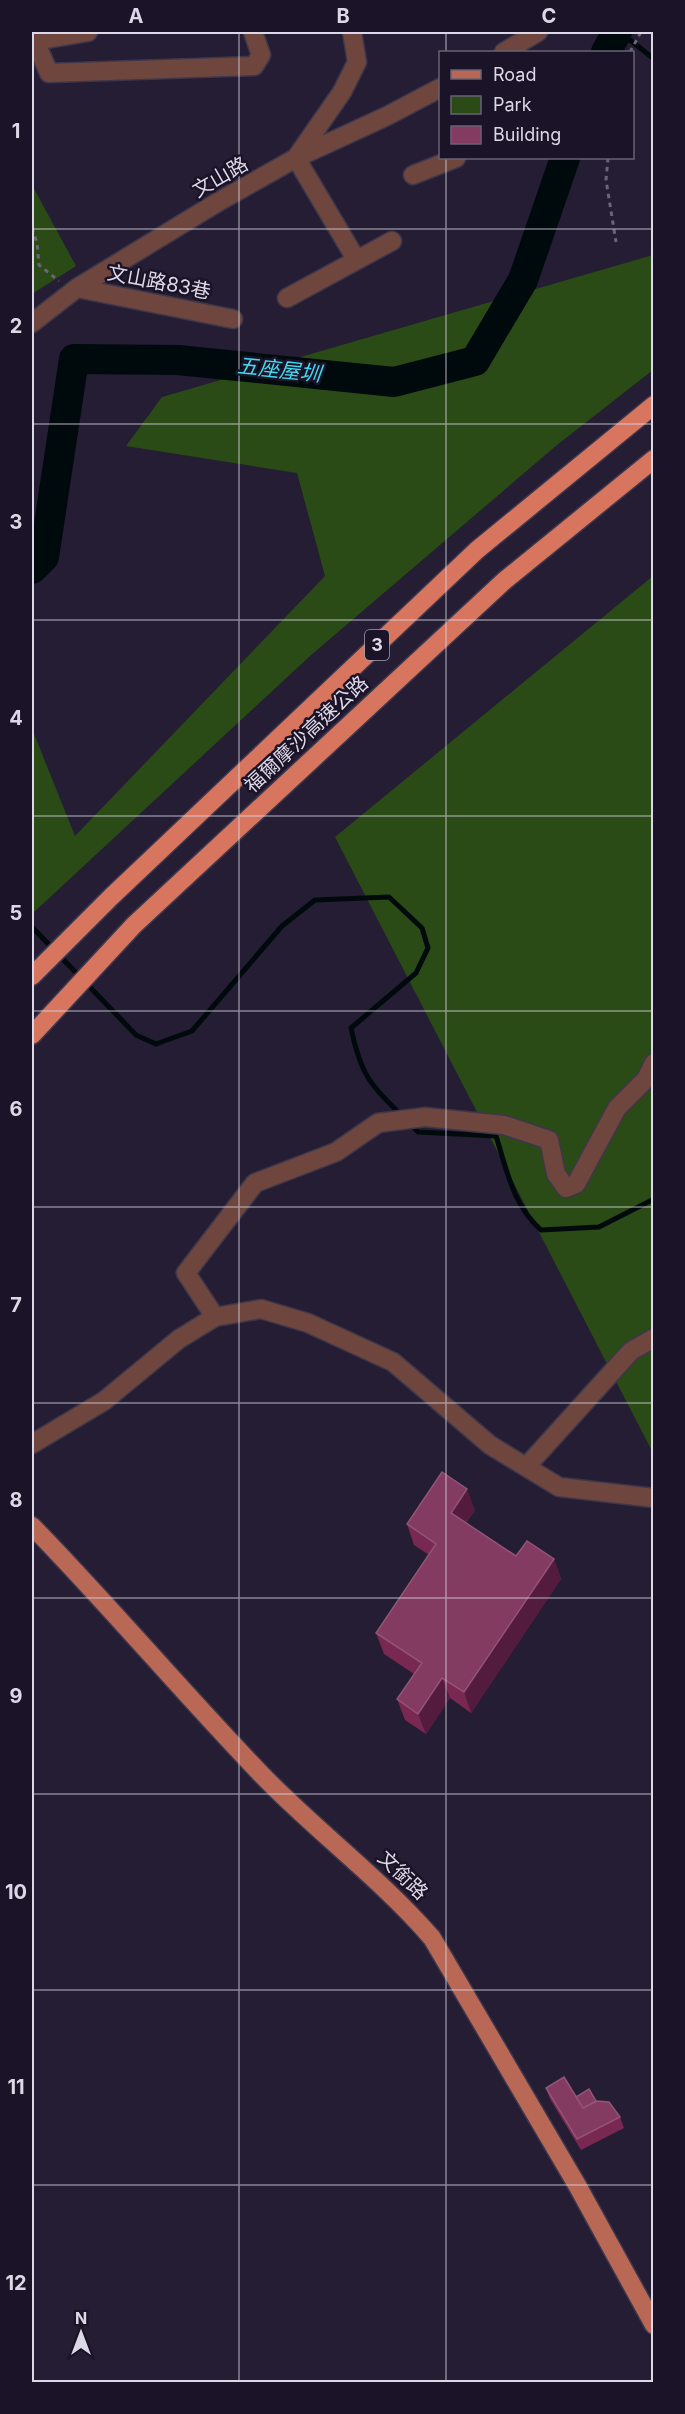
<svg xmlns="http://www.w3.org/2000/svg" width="685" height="2414" viewBox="0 0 685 2414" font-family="Inter,'Noto Sans TC',sans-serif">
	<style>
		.green { fill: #2a4b16 }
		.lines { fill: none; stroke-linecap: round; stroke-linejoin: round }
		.stream { stroke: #000a0d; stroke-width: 5 }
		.river { stroke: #000a0d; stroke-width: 30 }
		.minor-casing { stroke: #3e374c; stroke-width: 21 }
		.major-casing { stroke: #3e374c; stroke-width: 21 }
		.highway-casing { stroke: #3e374c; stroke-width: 21 }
		.path { stroke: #6b6578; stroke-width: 3; stroke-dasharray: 4.5 4.5; stroke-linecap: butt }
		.minor { stroke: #6e463d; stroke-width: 18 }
		.major { stroke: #ba6856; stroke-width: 18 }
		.highway { stroke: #d7755f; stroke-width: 18 }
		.wall { fill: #792852 }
		.shaded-wall { fill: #531c3f }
		.building { fill: #843b62; stroke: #925477; stroke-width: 1.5 }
		.grid { fill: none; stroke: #dcd8e7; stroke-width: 1.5; stroke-opacity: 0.55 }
		.labels { text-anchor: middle; stroke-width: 5; stroke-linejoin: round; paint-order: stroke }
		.shield { fill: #1b1428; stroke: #a29dae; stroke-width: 1.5 }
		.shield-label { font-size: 18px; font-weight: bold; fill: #dcd8e7 }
		.street-label { font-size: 20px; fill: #dcd8e7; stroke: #1b1428 }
		.water-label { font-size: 21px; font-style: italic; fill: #41d9ef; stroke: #1b1428 }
		.neatline { fill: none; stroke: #dcd8e7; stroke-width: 2 }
		.grid-label { font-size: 20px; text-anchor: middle; font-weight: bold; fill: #dcd8e7 }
	</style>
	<rect width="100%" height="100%" fill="#241d33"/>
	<path class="green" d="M32,185L76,266L32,294Z
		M653,255V370L557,445L310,656L32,914V729L75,836L325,576L297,473L126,446L162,397Z
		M653,576V1453L335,837Z"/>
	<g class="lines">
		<path class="stream" d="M620,32L654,59
			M32,927L136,1035L156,1044L192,1031L282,926L315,900L389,897L422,928L428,948L416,973L351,1028C361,1075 369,1083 402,1116
			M409,1123L418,1132L496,1136C507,1171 513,1205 541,1230L599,1227L654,1199"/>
		<path class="river" d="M606,52L617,32
			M32,569L44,557L74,359L178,360L394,382L475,361L523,280L565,158"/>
		<defs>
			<path id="minor" d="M88,32L35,41L49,73L254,66L261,55L253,32
				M352,32L357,62L342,92L296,158L356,259
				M504,52L538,32
				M413,175L456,158
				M77,288L233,319
				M287,298L392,241
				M32,323L77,288L218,202L296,158L387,116L440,88
				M215,1317L186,1273L255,1183L336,1152L378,1123L425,1117L504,1125L549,1140L556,1174L566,1188L576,1184L617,1108L646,1079L654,1063
				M32,1444L104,1401L179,1339L215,1317L261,1309L308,1323L393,1362L490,1445L559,1487L654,1498
				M526,1467L631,1351L654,1338"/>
			<path id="major" d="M32,1526C110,1606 183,1693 261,1774C316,1831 380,1878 432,1938L577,2185L654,2325"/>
			<path id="highway" d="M32,976L111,897L477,550L654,405
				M32,1035L134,925L504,581L654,459"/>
		</defs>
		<use href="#minor" class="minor-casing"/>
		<use href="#major" class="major-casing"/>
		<use href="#highway" class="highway-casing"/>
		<path class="path" d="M630,52L641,32
			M608,158L606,180L616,242
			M32,228L37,243L39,265L59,281"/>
		<use href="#minor" class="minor"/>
		<use href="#major" class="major"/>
		<use href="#highway" class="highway"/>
	</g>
	<path class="wall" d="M475,1510L466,1523L516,1556L554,1559L561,1579L471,1713L450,1698L426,1734L405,1720L397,1699L414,1674L384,1654L376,1633L429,1555L414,1545L407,1524Z
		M546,2088L596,2101L620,2117L624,2128L581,2150L550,2099Z"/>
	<path class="shaded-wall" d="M467,1489L475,1510L458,1534L451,1513Z
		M554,1559L561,1579L471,1713L464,1692Z
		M442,1678L450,1698L426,1734L418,1714Z"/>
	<path class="building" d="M442,1472L467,1489L451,1513L516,1556L527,1541L554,1559L464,1692L442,1678L418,1714L397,1699L422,1663L376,1633L436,1544L407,1524Z
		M564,2077L583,2108L597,2101L609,2102L620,2117L577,2139L546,2088Z
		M589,2089L596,2101L583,2108L576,2097Z"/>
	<path class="grid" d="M239,32V2382M446,32V52M446,158V2382M32,229H654M32,424H654M32,620H654M32,816H654M32,1011H654M32,1207H654M32,1403H654M32,1598H654M32,1794H654M32,1990H654M32,2185H654"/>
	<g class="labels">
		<rect class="shield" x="365" y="630" width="24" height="30" rx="4.5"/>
		<g class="shield-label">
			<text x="377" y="651">3</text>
		</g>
		<g class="street-label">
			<text transform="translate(220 177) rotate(-30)" y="7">文山路</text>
			<text transform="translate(159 282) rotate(11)" y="7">文山路83巷</text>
			<text transform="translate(306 734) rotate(-43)" y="7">福爾摩沙高速公路</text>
			<text transform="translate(403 1875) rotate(44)" y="7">文銜路</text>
		</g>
		<g class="water-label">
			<text transform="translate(279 370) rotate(6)" y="7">五座屋圳</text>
		</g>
	</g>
	<rect width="685" height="2414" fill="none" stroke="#1b1428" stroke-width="66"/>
	<rect x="439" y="51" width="195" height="108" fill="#1b1428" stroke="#686274" stroke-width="1.5"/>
	<rect x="451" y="70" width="30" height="9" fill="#ba6856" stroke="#686274" stroke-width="1.5"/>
	<text x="493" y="81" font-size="18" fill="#dcd8e7">Road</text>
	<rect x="451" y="96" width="30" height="18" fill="#2a4b16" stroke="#686274" stroke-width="1.5"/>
	<text x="493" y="111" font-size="18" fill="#dcd8e7">Park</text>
	<rect x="451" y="126" width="30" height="18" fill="#843b62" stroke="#686274" stroke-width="1.5"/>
	<text x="493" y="141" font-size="18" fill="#dcd8e7">Building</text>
	<g transform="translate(81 2333)" stroke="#1b1428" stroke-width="4.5" paint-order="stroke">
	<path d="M0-4.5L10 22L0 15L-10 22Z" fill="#dcd8e7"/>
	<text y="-9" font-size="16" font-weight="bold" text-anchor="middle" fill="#dcd8e7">N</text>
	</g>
	<rect x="33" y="33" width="619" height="2348" class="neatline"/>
	<g class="grid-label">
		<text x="136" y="23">A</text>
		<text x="343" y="23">B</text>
		<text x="549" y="23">C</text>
		<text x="16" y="138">1</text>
		<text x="16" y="333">2</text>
		<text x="16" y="529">3</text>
		<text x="16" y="725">4</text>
		<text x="16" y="920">5</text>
		<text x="16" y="1116">6</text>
		<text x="16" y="1312">7</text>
		<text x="16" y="1507">8</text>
		<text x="16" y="1703">9</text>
		<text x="16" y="1899">10</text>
		<text x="16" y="2094">11</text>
		<text x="16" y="2290">12</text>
	</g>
</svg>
